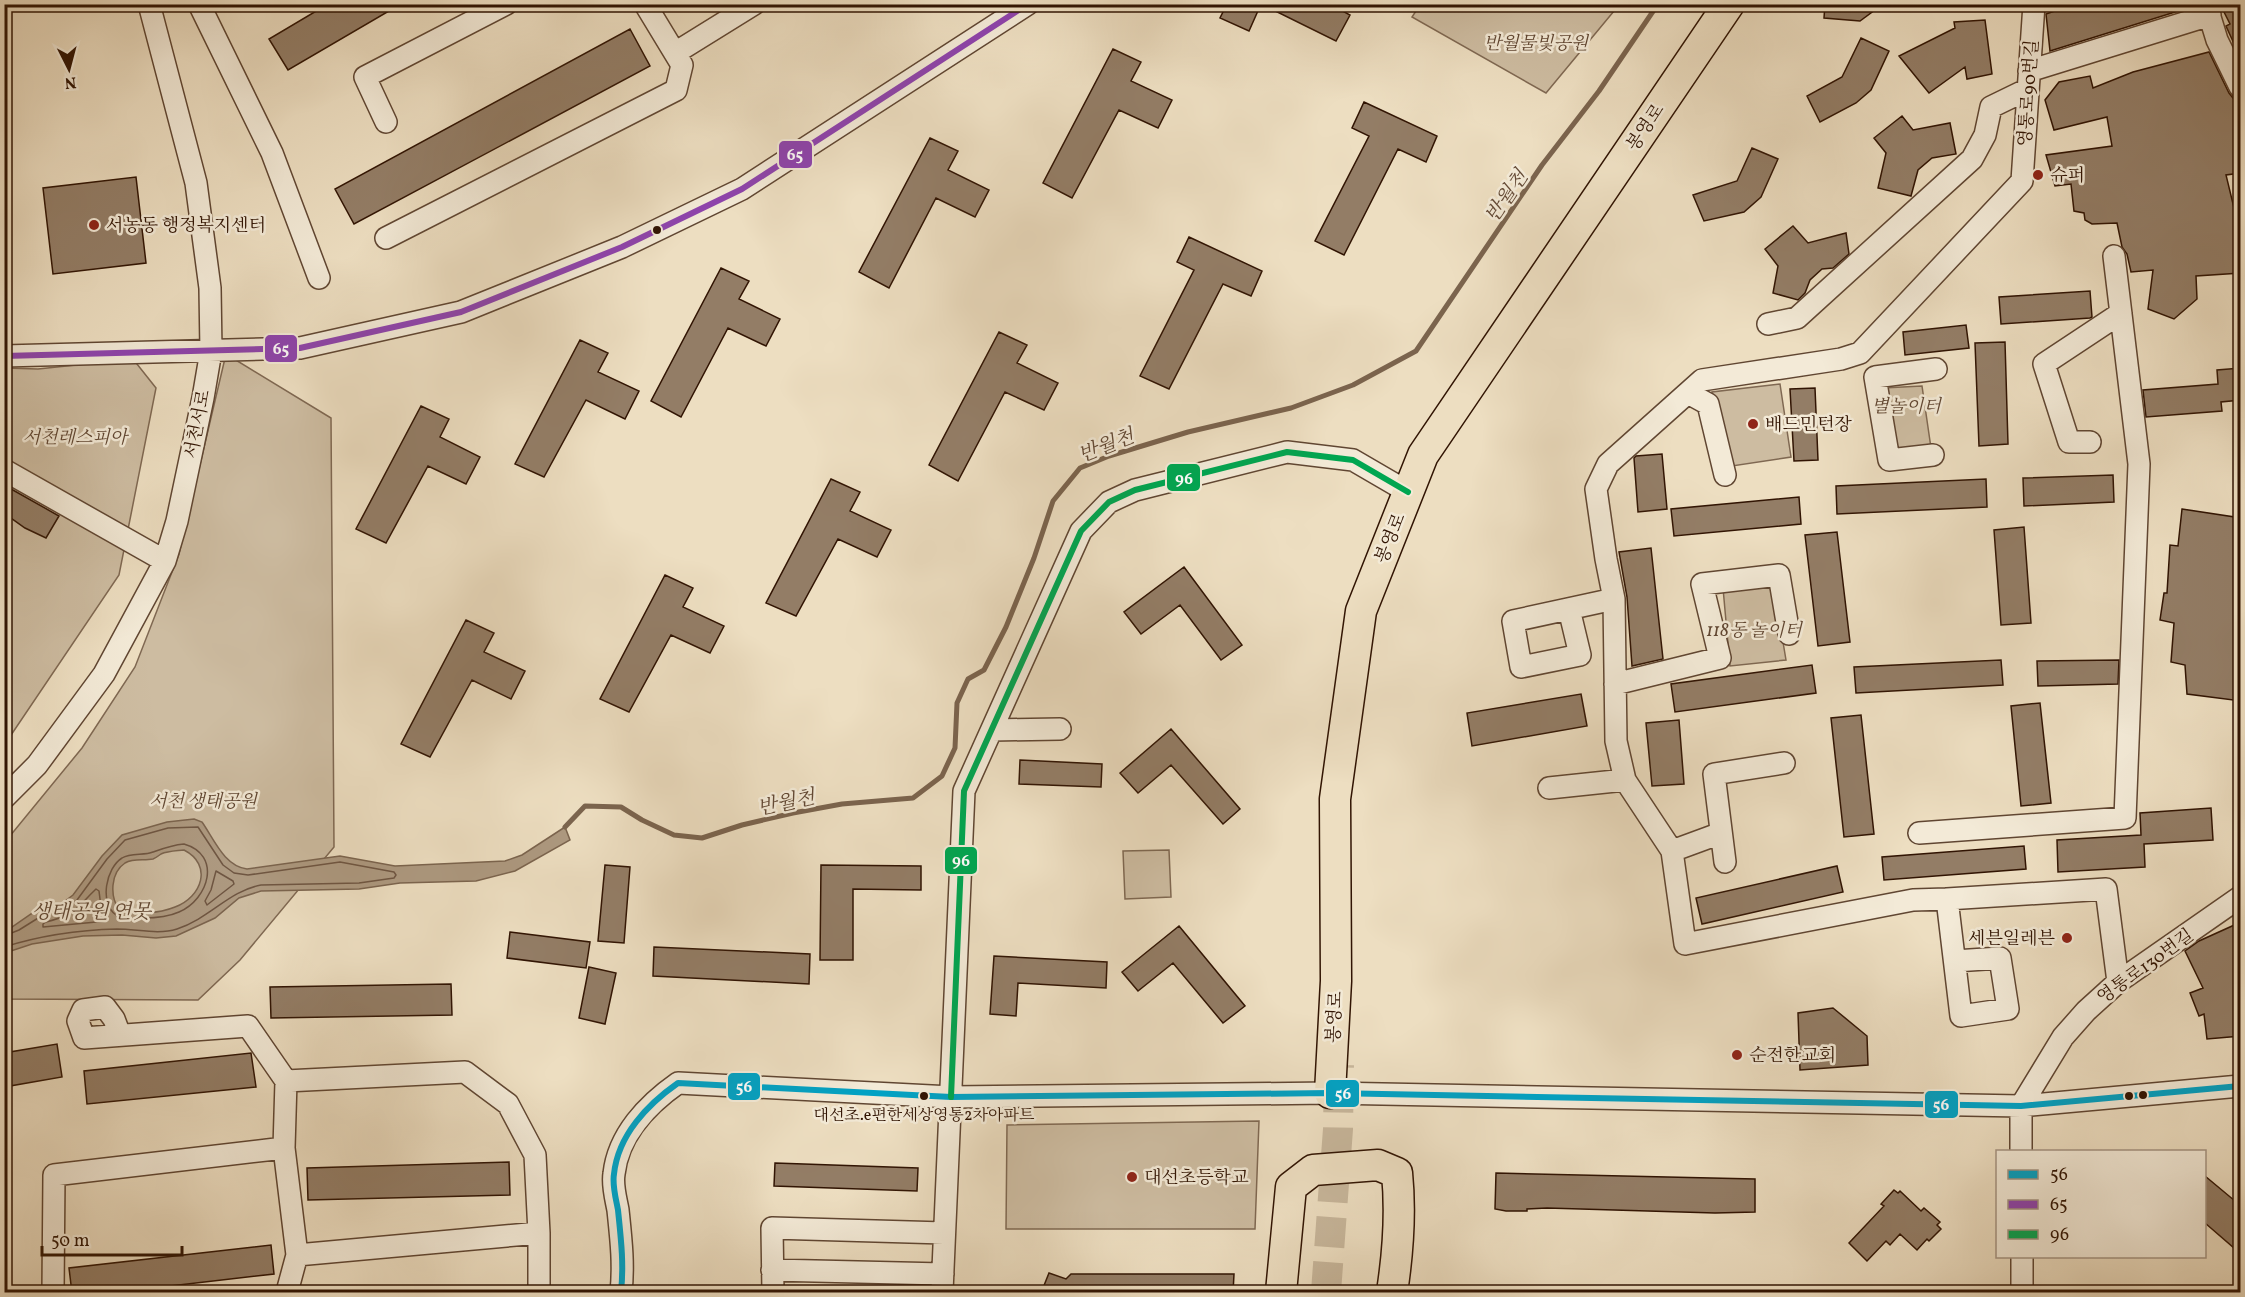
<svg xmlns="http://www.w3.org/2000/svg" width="2245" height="1297" viewBox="0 0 2245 1297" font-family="Vollkorn,'Noto Serif KR',serif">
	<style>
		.green { fill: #cdbca1; stroke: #7f6852; stroke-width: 1.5 }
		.water { fill: #ad9980; stroke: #7b644e; stroke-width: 1.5; fill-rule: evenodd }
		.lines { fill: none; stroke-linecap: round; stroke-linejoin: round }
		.shore { stroke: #6f5642; stroke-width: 1.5 }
		.stream { stroke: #7b644e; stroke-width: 5 }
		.building { fill: #937d66; stroke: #311403; stroke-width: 1.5 }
		.highway-tunnel { stroke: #c7b69b; stroke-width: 30; stroke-dasharray: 30 15; stroke-linecap: butt }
		.minor-casing { stroke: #604632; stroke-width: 24 }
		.highway-casing { stroke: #311403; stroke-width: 33 }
		.minor { stroke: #f3ead7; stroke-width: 21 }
		.highway { stroke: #eddec1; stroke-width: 30 }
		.bus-1-casing { stroke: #f3ead7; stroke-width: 10 }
		.bus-2-casing { stroke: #f3ead7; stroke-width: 10 }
		.bus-3-casing { stroke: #f3ead7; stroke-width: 10 }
		.bus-1 { stroke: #02a2c4; stroke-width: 6 }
		.bus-2 { stroke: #8e44ad; stroke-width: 6 }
		.bus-3 { stroke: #00a651; stroke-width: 6 }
		.poi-dot { fill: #8f2418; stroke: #f3ead7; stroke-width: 2 }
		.bus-dot { fill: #311403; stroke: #f3ead7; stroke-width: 2 }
		.labels { text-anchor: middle; stroke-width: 5; stroke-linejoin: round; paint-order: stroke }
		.bus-label { font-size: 16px; fill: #311403; stroke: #f3ead7 }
		.park-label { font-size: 18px; font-style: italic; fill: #604632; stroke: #f3ead7 }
		.street-label { font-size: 18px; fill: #311403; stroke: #f3ead7 }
		.poi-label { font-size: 18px; fill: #311403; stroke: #f3ead7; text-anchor: start }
		.water-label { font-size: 20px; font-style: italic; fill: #634935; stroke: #f3ead7 }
		.line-badge { stroke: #f3ead7; stroke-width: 2 }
		.badge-label { font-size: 16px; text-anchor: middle; font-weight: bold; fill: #fff }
	</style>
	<rect width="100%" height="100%" fill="#eddec1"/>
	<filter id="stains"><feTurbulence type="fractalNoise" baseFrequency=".00333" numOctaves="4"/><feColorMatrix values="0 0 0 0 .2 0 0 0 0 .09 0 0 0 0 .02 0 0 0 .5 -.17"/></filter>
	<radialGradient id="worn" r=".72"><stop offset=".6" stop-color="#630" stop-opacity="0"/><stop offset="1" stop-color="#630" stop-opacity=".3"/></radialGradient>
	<path class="green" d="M1420,5V4L1619,5L1546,93L1412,17Z
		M226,354L331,418L334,847L240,960L198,1000L5,999V842L82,748L135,667L179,554Z
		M133,359L156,388L119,575L5,744V368L38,369Z
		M1780,384L1791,457L1732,466L1712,392Z
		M1922,386L1931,448L1897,452L1883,388Z
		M1773,582L1786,660L1730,666L1723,588Z
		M1169,850L1171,897L1125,899L1123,851Z
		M1259,1121L1255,1229H1006L1007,1125Z"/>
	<path class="water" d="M194,819L202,822C214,839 224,866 247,869L340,856L395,866L505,861L522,855L565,827L570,840L515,871L476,881L400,883L359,889L261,891L239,898L215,918L176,936L156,938L122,935L83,936L32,944L5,953V932L31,914L42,909L61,904L73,895L102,856L122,835L167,822ZM184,850C213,865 202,897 175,907C160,913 135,916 119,909C110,897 110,873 125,863C134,858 144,861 153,859C156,858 158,856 161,854C168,851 176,851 184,850Z"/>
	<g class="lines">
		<path class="shore" d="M184,844C222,855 209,899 179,912C168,917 155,918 143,918C135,919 123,920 116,915C99,903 106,868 122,858C131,852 144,856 153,852C164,848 172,845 184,844Z
			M216,871L233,881L234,884L207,905L205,901L211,890Z
			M96,889L99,891L101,907L108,918L107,921L43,927V924L46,922C77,914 75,909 96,889Z
			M4,936L19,930L43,915L64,909L77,900L107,859L125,840L168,828L198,827L223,865L234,873L248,875L340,862L394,872L396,875L394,878L359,883L261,885C229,891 210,918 177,929C158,935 137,929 117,929C78,930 42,935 4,947"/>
		<path class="stream" d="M565,827L585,806L621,807L642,820L674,835L702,838L742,825L793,813L842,804L913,798L942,776L955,748L957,703L968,679L984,670L1006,627L1034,558L1053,501L1080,468L1109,456L1188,432L1291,408L1353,385L1416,351L1542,165L1599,91L1658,4"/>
	</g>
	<path class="building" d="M328,4H401L288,70L269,39Z
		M1227,4H1261L1249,31L1220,18Z
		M1261,4H1330L1350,15L1336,41Z
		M1825,4H1883L1860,21L1824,18Z
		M2075,4H2187L2188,8L2050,51L2046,14Z
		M2220,4H2241V59L2226,26L2230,24Z
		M1985,20L1992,74L1967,79L1965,67L1929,93L1899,56L1955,28L1954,22Z
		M630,29L650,66L354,224L335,189Z
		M1861,38L1889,51L1871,90L1856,103L1820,122L1807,96L1842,77Z
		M1113,49L1141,62L1131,81L1172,100L1158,128L1119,110L1072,198L1043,183Z
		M2209,52L2229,93L2233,98L2241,100V173L2226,175L2234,208H2235L2241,240V273L2196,276L2197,299L2174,319L2148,309L2153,270L2131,272L2127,254L2122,247L2117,223L2092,224L2085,220L2084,213L2074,211L2071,184L2055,186L2046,155L2112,146L2107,117L2054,130L2045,100L2059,82L2090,76L2093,88L2133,72Z
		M1364,102L1437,136L1426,162L1398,149L1344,255L1315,241L1369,136L1352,128Z
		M1902,116L1913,130L1950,123L1956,154L1932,158L1918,170L1911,196L1878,188L1886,153L1874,138Z
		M930,138L958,151L948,170L989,190L975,217L936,198L889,288L859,272Z
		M1752,148L1778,159L1761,197L1744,212L1704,221L1693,195L1737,181Z
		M136,177L146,263L53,274L43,188Z
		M1793,226L1808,243L1846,233L1849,254L1833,268L1822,269L1810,280L1805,293L1798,300L1773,293L1778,266L1765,249Z
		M1189,237L1262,271L1251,296L1223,284L1169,389L1140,376L1194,270L1177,262Z
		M721,268L749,281L739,299L780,319L766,346L728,328L681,417L651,401Z
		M2090,291L2092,317L2090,318L2001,324L1999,297Z
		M1966,325L1969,348L1905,355L1903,332Z
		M999,332L1027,345L1017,363L1058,383L1044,410L1005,392L958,481L929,465Z
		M580,340L608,353L598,372L639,391L625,419L586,400L544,477L515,464Z
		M2005,342L2008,444L1979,446L1975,343Z
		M2241,368V400L2221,402L2222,411L2146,417L2143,390L2218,384L2217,370Z
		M1815,388L1818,460L1794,461L1790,389Z
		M421,406L449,419L440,437L480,457L466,484L428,466L386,543L356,529Z
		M1662,454L1667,509L1638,512L1634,458L1636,456Z
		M2113,475L2114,502L2024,506L2023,478Z
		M831,479L860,492L850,511L891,530L877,557L838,539L796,616L766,603Z
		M1986,479L1987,507L1837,514L1836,486Z
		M4,485L59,516L46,538L25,528L4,513Z
		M1799,497L1801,524L1674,536L1671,509Z
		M2182,509L2241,518V701L2187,694L2185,665L2171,662L2174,623L2160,620L2164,593H2167L2170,545L2178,546Z
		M2024,527L2031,623L2001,625L1994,530Z
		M1837,532L1850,642L1818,646L1805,535Z
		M1651,548L1663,659L1632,666L1627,597L1619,552Z
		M1184,567L1242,645L1221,660L1180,605L1141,634L1124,612Z
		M665,575L693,588L683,607L724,626L710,653L671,635L629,712L600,699Z
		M466,620L494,633L484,652L525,671L511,699L472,680L430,757L401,744Z
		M2001,660L2003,685L1856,693L1854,667Z
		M2119,660L2118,684L2038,686L2037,661Z
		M1812,665L1816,693L1675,712L1671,684Z
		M1581,694L1587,726L1472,746L1467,713Z
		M2040,703L2051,803L2021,806L2011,706Z
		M1861,715L1874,834L1844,837L1831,718Z
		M1679,720L1684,784L1652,786L1646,723Z
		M1171,729L1240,809L1223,824L1171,765L1138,793L1120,773Z
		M1020,760L1102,764L1101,787L1019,784Z
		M2211,808L2213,840L2144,844L2145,867L2058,872L2057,840L2141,835L2140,813Z
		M2024,846L2026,869L1884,880L1882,857Z
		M605,865L630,867L624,943L598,941Z
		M821,865L921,866V890L853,889V960H820Z
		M1837,866L1843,892L1702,924L1696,898Z
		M2241,922V1036L2207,1039L2204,1014L2199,1016L2190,993L2203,988L2185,951L2199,941Z
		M1179,926L1245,1006L1223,1023L1173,963L1138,991L1122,972Z
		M510,932L590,942L586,968L507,958Z
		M654,947L810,954L809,984L653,976Z
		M994,956L1107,962L1106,988L1018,983L1016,1016L990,1014Z
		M589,967L616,973L605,1024L579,1018Z
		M451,984L452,1015L271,1018L270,987Z
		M1833,1008L1867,1036L1868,1065L1800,1070L1798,1013Z
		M57,1044L62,1077L4,1087V1053Z
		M251,1053L256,1087L87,1104L84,1071Z
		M509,1162L510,1195L308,1200L307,1168Z
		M775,1163L918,1168L917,1191L774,1186Z
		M1496,1173L1755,1179V1212L1715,1213L1547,1208L1527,1209V1211H1506L1495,1209Z
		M2205,1176L2241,1206V1254L2205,1223Z
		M1894,1190L1898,1193L1900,1191L1921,1211L1924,1208L1940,1222L1937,1225L1941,1229L1929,1241L1927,1239L1917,1250L1900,1234L1890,1245L1886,1241L1867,1261L1849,1243L1884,1206L1881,1204Z
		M271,1245L274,1274L110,1293H72L69,1268Z
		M1049,1273L1066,1279L1071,1274H1234L1233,1293H1041Z"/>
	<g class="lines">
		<path class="highway-tunnel" d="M1326,1292L1338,1129L1339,1065"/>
		<defs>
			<path id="minor" d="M199,4L272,153L319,278
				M2034,4L2022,181L1860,353L1841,359L1702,380L1608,464L1596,489L1606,559L1614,599L1616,741L1625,780L1672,851L1685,944L1913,900L1947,899L2106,889L2118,982
				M2206,4L2217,40L2240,87
				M675,53L754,4
				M2029,71L2210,15
				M386,122L365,77L506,4
				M386,238L676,90L682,65L645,4
				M1768,324L1797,318L1972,159L1985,135L1991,107L2028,89
				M4,356L300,348L461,312L622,247L742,189L1028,4
				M1688,393L1708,404L1725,475
				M2090,442H2069L2044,364L2121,313
				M1933,455L1889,460L1875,377L1936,369
				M4,470L165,561
				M1569,609L1580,655L1521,667L1513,621L1614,599
				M1615,684L1720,658L1702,584L1779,575L1789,634
				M992,730L1060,729
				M1549,788L1625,780
				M4,798L37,765L104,674L165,561L177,521L203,398L211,351L210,288L196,183L149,4
				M1919,833L2125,818L2139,464L2114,256
				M1672,851L1721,833
				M1725,862L1714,774L1784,763
				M1947,899L1961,1016L2008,1009L2000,958L1955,961
				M120,1035L114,1019L105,1007L83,1010L78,1021L84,1038L248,1026L286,1081L465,1072L508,1104L535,1155L539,1233L297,1255L287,1292
				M284,1148L297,1255
				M2021,1152V1106L2063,1037L2086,1011L2118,982L2240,897
				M2022,1256V1292
				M772,1270L943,1274
				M53,1292L54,1175L284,1148L286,1081
				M539,1292V1233
				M621,1292C624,1264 621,1239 618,1210C616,1199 612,1185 614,1174C618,1135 648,1104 678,1083L951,1097L1330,1093L2021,1106L2240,1086
				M773,1292L772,1228L944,1233
				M942,1292L964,791L1081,531L1109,502L1135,490L1287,452L1353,460L1408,492"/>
			<path id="highway" d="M1330,1093L1336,981L1335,799L1361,611L1423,455L1729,4
				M1281,1292L1291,1187L1313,1170L1378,1165L1397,1173C1401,1213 1398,1253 1392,1292"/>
		</defs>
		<use href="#minor" class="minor-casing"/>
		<use href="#highway" class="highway-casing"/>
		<use href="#minor" class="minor"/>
		<use href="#highway" class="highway"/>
		<defs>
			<path id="bus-1" d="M621,1292C624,1264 621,1239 618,1210C616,1199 612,1185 614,1174C618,1135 648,1104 678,1083L951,1097L1330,1093L2021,1106L2240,1086"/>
			<path id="bus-2" d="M4,356L300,348L461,312L622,247L742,189L1028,4"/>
			<path id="bus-3" d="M951,1097L964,791L1081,531L1109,502L1135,490L1287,452L1353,460L1408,492"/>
		</defs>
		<use href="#bus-1" class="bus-1-casing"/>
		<use href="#bus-2" class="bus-2-casing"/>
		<use href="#bus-3" class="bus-3-casing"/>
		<use href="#bus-1" class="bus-1"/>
		<use href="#bus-2" class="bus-2"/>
		<use href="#bus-3" class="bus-3"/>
	</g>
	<g class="poi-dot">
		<circle cx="2038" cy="175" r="6"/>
		<circle cx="94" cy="225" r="6"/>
		<circle cx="1753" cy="424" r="6"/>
		<circle cx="2067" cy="938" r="6"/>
		<circle cx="1737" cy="1055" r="6"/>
		<circle cx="1132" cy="1177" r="6"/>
	</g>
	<g class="bus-dot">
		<circle cx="657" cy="230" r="5"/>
		<circle cx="2143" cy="1095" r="5"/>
		<circle cx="924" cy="1096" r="5"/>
		<circle cx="2129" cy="1096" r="5"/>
	</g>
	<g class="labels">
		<g class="bus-label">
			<text x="924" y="1120">대선초.e편한세상영통2차아파트</text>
		</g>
		<g class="park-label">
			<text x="1536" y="49">반월물빛공원</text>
			<text x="1906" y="412">별놀이터</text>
			<text x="75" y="443">서천레스피아</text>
			<text x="1754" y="636">118동 놀이터</text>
			<text x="203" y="807">서천 생태공원</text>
		</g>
		<g class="street-label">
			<text transform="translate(2028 93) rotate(-86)" y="6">영통로90번길</text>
			<text transform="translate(1645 127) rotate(-56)" y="6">봉영로</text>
			<text transform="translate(197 424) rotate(-79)" y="6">서천서로</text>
			<text transform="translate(1390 538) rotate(-68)" y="6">봉영로</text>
			<text transform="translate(2145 966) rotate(-36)" y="6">영통로130번길</text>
			<text transform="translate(1334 1017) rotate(-87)" y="6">봉영로</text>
		</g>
		<g class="poi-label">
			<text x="2050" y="181">슈퍼</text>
			<text x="106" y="231">서농동 행정복지센터</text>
			<text x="1765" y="430">배드민턴장</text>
			<text x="2055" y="944" text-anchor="end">세븐일레븐</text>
			<text x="1749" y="1061">순전한교회</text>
			<text x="1144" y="1183">대선초등학교</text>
		</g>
		<g class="water-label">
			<text transform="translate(1506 196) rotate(-55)" y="7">반월천</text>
			<text transform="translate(1106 445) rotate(-21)" y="7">반월천</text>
			<text transform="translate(786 802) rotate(-12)" y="7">반월천</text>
			<text x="91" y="918">생태공원 연못</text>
		</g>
	</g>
	<g class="line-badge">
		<rect x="778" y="140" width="35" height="29" rx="6" fill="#8e44ad"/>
		<rect x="264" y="334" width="34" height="29" rx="6" fill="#8e44ad"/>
		<rect x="1166" y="463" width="35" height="29" rx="6" fill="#00a651"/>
		<rect x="944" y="846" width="34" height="29" rx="6" fill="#00a651"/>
		<rect x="727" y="1072" width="34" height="29" rx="6" fill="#02a2c4"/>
		<rect x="1325" y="1079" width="35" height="29" rx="6" fill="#02a2c4"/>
		<rect x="1924" y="1090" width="35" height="29" rx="6" fill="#02a2c4"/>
	</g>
	<g class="badge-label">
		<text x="795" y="160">65</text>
		<text x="281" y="354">65</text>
		<text x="1184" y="484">96</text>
		<text x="961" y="866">96</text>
		<text x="744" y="1092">56</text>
		<text x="1343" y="1099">56</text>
		<text x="1941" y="1110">56</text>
	</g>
	<rect width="2245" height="1297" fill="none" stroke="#eddec1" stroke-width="24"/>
	<rect x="6" y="6" width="2233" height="1285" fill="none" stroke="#311403" stroke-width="3"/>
	<rect x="12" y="12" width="2221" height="1273" fill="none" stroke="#311403" stroke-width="1.5"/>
	<rect x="1996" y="1150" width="210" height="108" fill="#f3ead7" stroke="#a59482" stroke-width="1.5"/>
	<rect x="2008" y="1170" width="30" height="9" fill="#02a2c4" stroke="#a59482" stroke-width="1.5"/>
	<text x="2050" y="1180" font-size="18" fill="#311403">56</text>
	<rect x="2008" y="1200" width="30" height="9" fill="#8e44ad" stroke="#a59482" stroke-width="1.5"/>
	<text x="2050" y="1210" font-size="18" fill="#311403">65</text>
	<rect x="2008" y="1230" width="30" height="9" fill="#00a651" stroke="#a59482" stroke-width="1.5"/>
	<text x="2050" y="1240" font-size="18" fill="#311403">96</text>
	<g transform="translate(69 69) rotate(174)" stroke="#f3ead7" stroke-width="4.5" paint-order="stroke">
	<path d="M0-4.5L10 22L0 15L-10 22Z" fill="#311403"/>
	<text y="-9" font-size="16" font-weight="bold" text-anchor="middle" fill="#311403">N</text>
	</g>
	<path d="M42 1246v9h140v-9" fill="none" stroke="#311403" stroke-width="3"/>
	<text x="51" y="1246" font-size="18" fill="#311403" stroke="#f3ead7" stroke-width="4.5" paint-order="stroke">50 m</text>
	<rect width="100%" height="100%" filter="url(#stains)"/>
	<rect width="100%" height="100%" fill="url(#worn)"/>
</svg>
